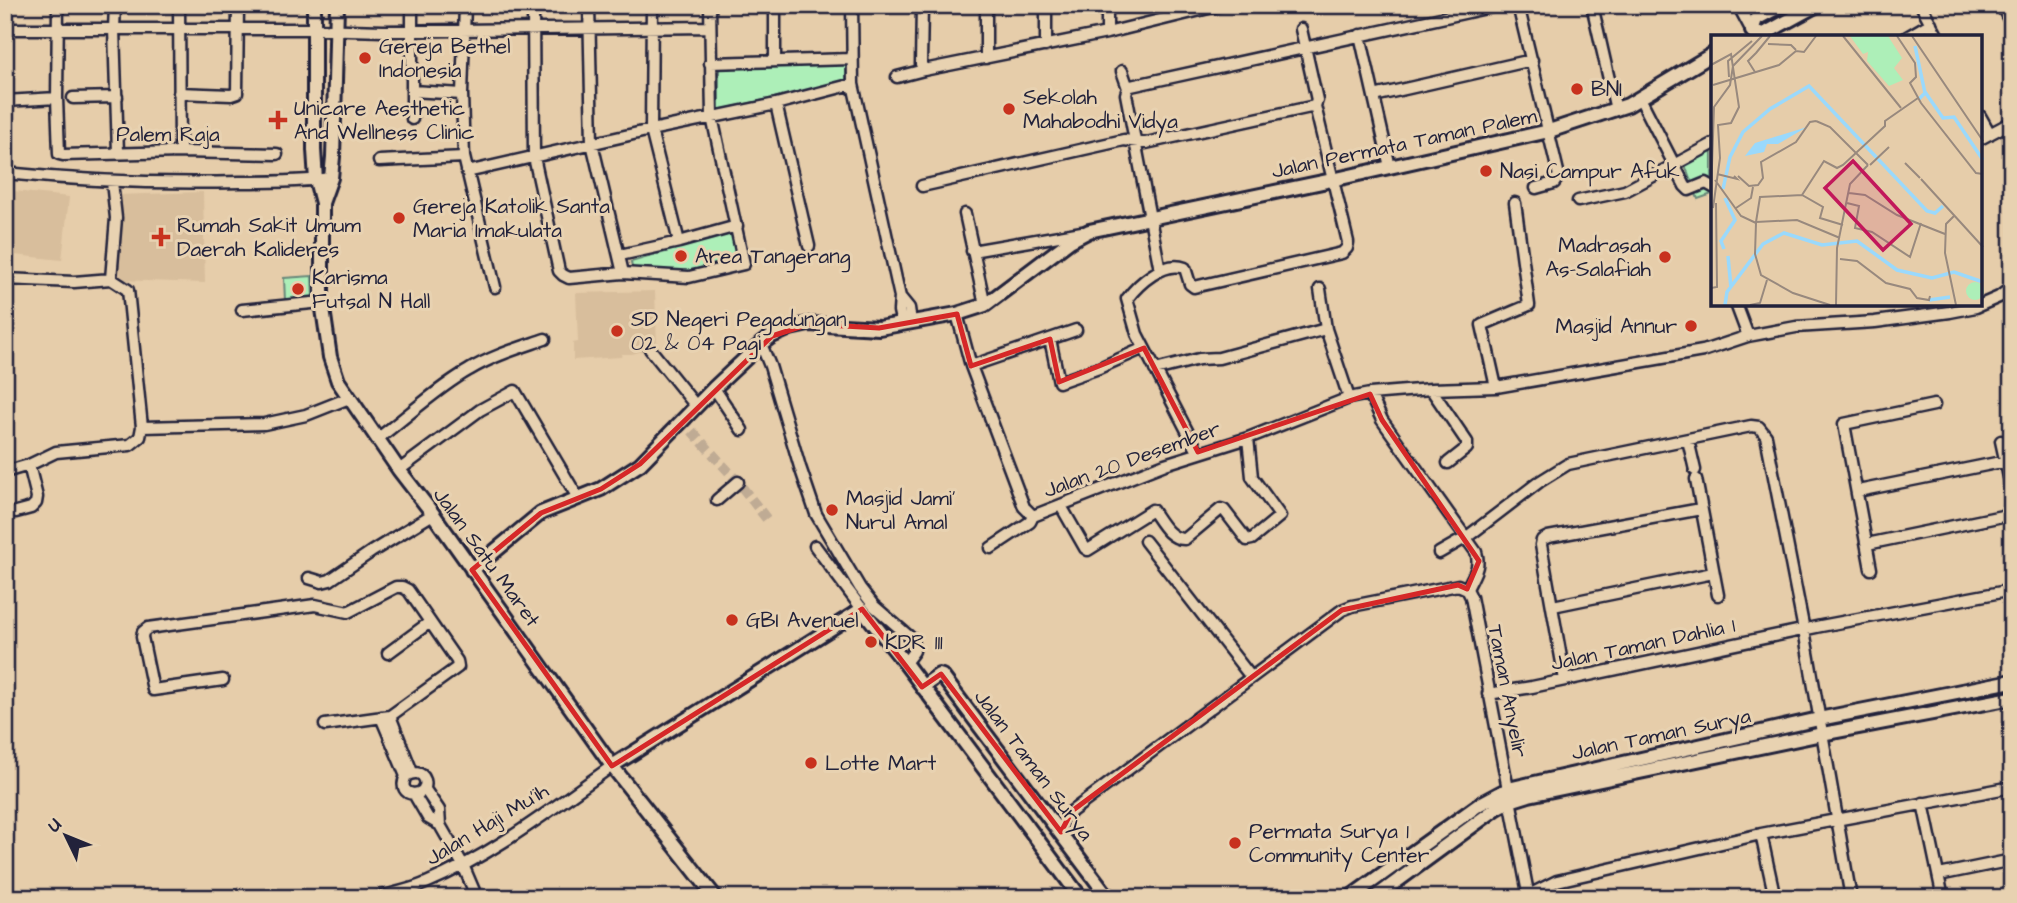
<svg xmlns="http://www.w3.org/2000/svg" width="2017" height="903" viewBox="0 0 2017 903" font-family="'Architects Daughter',sans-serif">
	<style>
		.built { fill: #d8be9c }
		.green { fill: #adefb8; stroke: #68887a; stroke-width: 2 }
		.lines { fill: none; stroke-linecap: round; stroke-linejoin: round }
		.minor-tunnel { stroke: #bfab94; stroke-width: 10; stroke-dasharray: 10 5; stroke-linecap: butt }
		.minor-casing { stroke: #22223b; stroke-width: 15 }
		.tertiary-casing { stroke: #22223b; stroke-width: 18 }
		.minor { stroke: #e8d2b1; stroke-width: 10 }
		.tertiary { stroke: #e8d2b1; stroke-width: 12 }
		.marked { fill: none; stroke: #d62828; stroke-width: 5; stroke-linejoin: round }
		.poi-dot { fill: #c8321e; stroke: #e8d2b1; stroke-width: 2.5 }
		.labels { text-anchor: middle; stroke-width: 6; stroke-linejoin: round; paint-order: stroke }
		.poi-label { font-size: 21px; fill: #22223b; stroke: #e8d2b1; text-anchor: start }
		.street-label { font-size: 21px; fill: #22223b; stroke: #e8d2b1 }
		.inset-river { fill: none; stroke: #9ad9fc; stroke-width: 3.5 }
		.inset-road { fill: none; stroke: #98897e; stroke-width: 2 }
		.view { fill: #c2185b; fill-opacity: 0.15; stroke: #c2185b; stroke-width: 3.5 }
		.inset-edge { fill: none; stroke: #22223b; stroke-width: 3.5 }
	</style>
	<rect width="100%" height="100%" fill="#e6cdaa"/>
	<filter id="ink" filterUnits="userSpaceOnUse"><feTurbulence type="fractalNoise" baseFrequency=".0143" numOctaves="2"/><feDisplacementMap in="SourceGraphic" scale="14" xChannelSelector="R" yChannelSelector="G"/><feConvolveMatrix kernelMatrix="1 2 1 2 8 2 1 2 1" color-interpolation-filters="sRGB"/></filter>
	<g filter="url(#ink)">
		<path class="built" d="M5,190L69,197L62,260L5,254Z
			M203,192L205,283L118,280L116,195Z
			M655,291L657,347L632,354H622L621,357L573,360V343L578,342L576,293Z"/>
		<path class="green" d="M846,64V82L719,110V67Z
			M1712,151V194L1698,199L1685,165Z
			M734,232L741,261L682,275L633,273L631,262Z
			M312,276L313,300L285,301L284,278Z"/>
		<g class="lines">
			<path class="minor-tunnel" d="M682,420L738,482L769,522"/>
			<defs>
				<path id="minor" d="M58,5L57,98L59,154L63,155L180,152L277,154
					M115,5L114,29L118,153
					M179,5L180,152
					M412,5V119
					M465,5L462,94L464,157L495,287
					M533,5L534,157L559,271L563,275L569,278L623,273L689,277L744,264L712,117L710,5
					M589,5L592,143L623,273
					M652,5L651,130L679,242
					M852,5L853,84L900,297L899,311L902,324
					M922,5L921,64L924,70
					M986,5V58
					M1046,5V46
					M1107,5V33
					M1518,5L1559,176L1554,183L1536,188
					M1592,5L1616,110
					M1738,5L1754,35
					M1921,5L1938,37
					M2001,5L2012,25
					M5,29H315L383,31L710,27
					M1360,35L1390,167
					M1907,37L1931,23
					M775,60V5
					M710,63L852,59
					M1122,71L1128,88L1126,94L1160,270
					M897,77L924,70L1107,33L1221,5
					M1128,88L1131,86L1500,5
					M412,91L462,94
					M179,93L231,95L237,93L238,5
					M1374,96L1532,60
					M73,98L117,97
					M1640,98L1685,186L1689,190L1706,183L1713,187
					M5,101L57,98
					M776,104L809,246
					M1980,116L1990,134
					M1980,139L2012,122
					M379,161L464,157
					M467,172L651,130L776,104L853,84
					M5,173C84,181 161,184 240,182C270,182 301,182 331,178
					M922,186L1124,140L1146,143L1315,106
					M1578,201L1625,191L1713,144
					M965,214L985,305
					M972,251L1082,232
					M620,255L679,242L737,226
					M5,279L74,282L111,279L128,290L142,427L140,437L130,445L56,452L29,465L5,472
					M111,279L116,218L112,182
					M1320,289L1326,329L1349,398
					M900,297L909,308L911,322
					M1736,304L1748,336
					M242,310L322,302
					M957,314L971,366L1024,507L1033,516L1165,464L1248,438L1349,398L1370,394L1431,389L1496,387L1703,351L1748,336L1796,327L1875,322L1950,312L1976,307L1999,297L2012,287
					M1050,339L1059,382L1099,368L1144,348
					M761,344L770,366L800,467L816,514L860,588L874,606L912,639L914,651L905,663
					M650,349L696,406
					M971,366L1076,330
					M1155,370L1199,359L1219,358L1326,329
					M1496,387L1482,325L1529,305L1515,203
					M714,388L742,430
					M1431,389L1467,442V448L1448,463
					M1370,394L1382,420L1476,552C1481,567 1473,575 1467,589
					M142,427L264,424L306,415L349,398
					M377,439C407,417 437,388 469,370C492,356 519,348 545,339
					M1688,440L1695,470
					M2001,441L2012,491
					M1198,452L1137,334L1127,299C1138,284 1164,260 1185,268L1190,284L1194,287L1342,253L1347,248L1348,242L1315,106L1317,100L1301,29
					M399,470L480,410L515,391L578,498
					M1696,479L1718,595
					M1858,491L2006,461
					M717,500L738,482
					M1061,506L1085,548L1088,550L1152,510C1160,521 1169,540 1185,539L1221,509L1224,510L1247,540L1252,539L1280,516L1252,477L1248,438
					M16,512L31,508L36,503L37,497L29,465
					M1145,541L1251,677
					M1867,544L2012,514
					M815,546L862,609
					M991,548L1030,522L1033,516
					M1439,553L1467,537L1539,482L1568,464L1751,426L1759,427L1766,436L1804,630L1851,898
					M1871,569L1844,424L1934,405
					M309,578L322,582L330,580L371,552L433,514
					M1467,589L1471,597L1529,898
					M1553,606L1713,573
					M388,653L430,622
					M223,680L153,690L142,637L143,632L148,628L315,605L348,612L396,587H402L408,590L457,661L458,667L390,716L325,725
					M1565,680L1541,545L1542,540L1548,537L1701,509
					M1488,694L1532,687L1821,626L2012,590
					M390,716L412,772
					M381,717L406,776C394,799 430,799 425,780C422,771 413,772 406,776
					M424,788L439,810L440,825L463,865L477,898
					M414,794L428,818L440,825
					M1923,803L1943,898
					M1061,832L1064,820L1072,811L1342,610L1352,606L1458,585L1467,589
					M1761,834L1775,898
					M1939,875L2012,860
					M374,898C392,894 410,890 426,883C493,855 553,808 612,766
					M1523,898L1557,881L1761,834L2012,787"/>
				<path id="tertiary" d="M314,5V150L316,180L322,203V302L330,357L338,381L399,470L433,514L612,766L716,898
					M1752,31L1764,34L1817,5
					M1752,31L1756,19L1782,5
					M322,203L331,178L333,157L337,5
					M472,570L541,513L601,489L640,464L714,388L761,344L772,336L790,328L809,324L879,328L957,314L985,305L1070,241L1089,231L1332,180L1549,131L1628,105L1713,54
					M922,687L939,675L942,676L1109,898
					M612,766L862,609L905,663L1081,898
					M1349,898L1480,804L1508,789L1819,719L2012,681
					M1374,898L1497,808L1510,801L1529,795L1822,734L2012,698"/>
			</defs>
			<use href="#minor" class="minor-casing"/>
			<use href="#tertiary" class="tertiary-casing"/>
			<use href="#minor" class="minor"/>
			<use href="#tertiary" class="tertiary"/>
		</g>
	</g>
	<path class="marked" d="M957,314L971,366L1050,339L1059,382L1144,348L1198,452L1370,394L1382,420L1479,561L1467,589L1458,585L1342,610L1072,811L1061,832L941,674L922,687L862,609L612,766L472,570L541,513L601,489L640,464L772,336L809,324L879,328Z"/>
	<g class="poi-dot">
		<circle cx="365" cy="58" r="7"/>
		<circle cx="1577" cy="89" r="7"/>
		<circle cx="1009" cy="109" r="7"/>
		<path d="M274.5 109.5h7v7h7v7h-7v7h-7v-7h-7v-7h7z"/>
		<circle cx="1486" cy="171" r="7"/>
		<circle cx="399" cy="218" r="7"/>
		<path d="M157.5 226.5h7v7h7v7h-7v7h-7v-7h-7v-7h7z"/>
		<circle cx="681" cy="256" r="7"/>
		<circle cx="1665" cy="257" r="7"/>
		<circle cx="298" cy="289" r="7"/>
		<circle cx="1691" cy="326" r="7"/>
		<circle cx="617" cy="331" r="7"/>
		<circle cx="832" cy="510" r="7"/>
		<circle cx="732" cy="620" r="7"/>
		<circle cx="871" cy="642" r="7"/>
		<circle cx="811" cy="763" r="7"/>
		<circle cx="1235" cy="843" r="7"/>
	</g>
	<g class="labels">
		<g class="poi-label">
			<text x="379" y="53">Gereja Bethel<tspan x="379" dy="24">Indonesia</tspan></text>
			<text x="1591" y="96">BNI</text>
			<text x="1023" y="104">Sekolah<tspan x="1023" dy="24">Mahabodhi Vidya</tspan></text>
			<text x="294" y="115">Unicare Aesthetic<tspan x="294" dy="24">And Wellness Clinic</tspan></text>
			<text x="1500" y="178">Nasi Campur Afuk</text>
			<text x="413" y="213">Gereja Katolik Santa<tspan x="413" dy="24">Maria Imakulata</tspan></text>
			<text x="177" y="232">Rumah Sakit Umum<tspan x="177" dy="24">Daerah Kalideres</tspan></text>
			<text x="1651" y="252" text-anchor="end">Madrasah<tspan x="1651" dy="24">As-Salafiah</tspan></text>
			<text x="695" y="263">Area Tangerang</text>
			<text x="312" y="284">Karisma<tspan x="312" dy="24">Futsal N Hall</tspan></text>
			<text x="631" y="326">SD Negeri Pegadungan<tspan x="631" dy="24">02 &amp; 04 Pagi</tspan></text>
			<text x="1677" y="333" text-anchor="end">Masjid Annur</text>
			<text x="846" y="505">Masjid Jami'<tspan x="846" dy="24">Nurul Amal</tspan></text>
			<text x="746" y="627">GBI Avenuel</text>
			<text x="885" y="649">KDR 111</text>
			<text x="825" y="770">Lotte Mart</text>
			<text x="1249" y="838">Permata Surya 1<tspan x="1249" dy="24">Community Center</tspan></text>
		</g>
		<g class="street-label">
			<text x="168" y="141">Palem Raja</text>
			<text transform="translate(1404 143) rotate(-12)" y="7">Jalan Permata Taman Palem</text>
			<text transform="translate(1132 459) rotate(-20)" y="7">Jalan 20 Desember</text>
			<text transform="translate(487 557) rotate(54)" y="7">Jalan Satu Maret</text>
			<text transform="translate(1643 644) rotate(-12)" y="7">Jalan Taman Dahlia 1</text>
			<text transform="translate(1508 691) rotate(79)" y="7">Taman Anyelir</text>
			<text transform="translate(1661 734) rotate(-12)" y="7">Jalan Taman Surya</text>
			<text transform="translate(1034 765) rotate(53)" y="7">Jalan Taman Surya</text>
			<text transform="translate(487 824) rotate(-31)" y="7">Jalan Haji Mu'ih</text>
		</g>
	</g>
	<g transform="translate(1711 35)">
		<rect width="271" height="271" fill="#e6cdaa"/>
		<path d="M139,1H177L191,23L183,33L192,45L178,51L156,26L157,17L152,19Z" fill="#adefb8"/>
		<path d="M255 256a9 9 0 1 1 18 0a9 9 0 1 1-18 0Z" fill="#adefb8"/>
		<path d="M96,92L67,109H56L53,117L34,121L44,108Z" fill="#9ad9fc"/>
		<path class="inset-river" d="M204,11L214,58L208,64M214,57L232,83L243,82L272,125M12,154L19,122L32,97L59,74L98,51L216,176L224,178L232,171M13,214L10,206L24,185L14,163M17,221L20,253M218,265L239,262M14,270L16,257L52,209L73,198L111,210L146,206L186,235L221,243L243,237L272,247"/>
		<path class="inset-road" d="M132,1L190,73M186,1L204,28L205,42L199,48L210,68L265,138L272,139M201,1L272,106M57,9L80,10L85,15M45,18L59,1M0,30L20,19L28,72L20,88L7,90L9,123L2,173M44,37L37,26L45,18M18,42L17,26L41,6M2,50L68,30L85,16L93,17L105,1M105,86L119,92L157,130M194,128L209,143M159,130L178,112M6,139L26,144L23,141M27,141L38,151L47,150L52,143L50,127L85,107L99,87L105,86M210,144L272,212M4,145L30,181L45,188L44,219L50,240L82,258L119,270M138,158L154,160L186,180L234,199M91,160L113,126L126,133L132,130L174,91V86L207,63M0,161L3,72L19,50L22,31L51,1M136,168L148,171L144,193L161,197L199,222L210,188M25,173L40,163L42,152M244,180L235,189L234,218L245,270M45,187L49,162L91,160L112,172L109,183L132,190M45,187L86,185L129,203M129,224L146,226L175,248L199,254L206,263L218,265L219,261M0,253L6,252L5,168M39,270L49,268L56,245M125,270L126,213L139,149L157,130"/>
		<path class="view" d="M142,126L200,189L172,215L114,153Z"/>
		<rect width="271" height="271" class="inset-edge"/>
	</g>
	<rect width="2017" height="903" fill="none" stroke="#e8d2b1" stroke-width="28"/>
	<rect x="14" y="14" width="1989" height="875" fill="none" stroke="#22223b" stroke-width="2.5" filter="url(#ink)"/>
	<g transform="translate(66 836) rotate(313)" stroke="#e8d2b1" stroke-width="5" paint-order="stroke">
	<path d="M0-5L12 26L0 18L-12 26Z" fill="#22223b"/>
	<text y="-10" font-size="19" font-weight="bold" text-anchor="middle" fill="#22223b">U</text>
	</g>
</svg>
